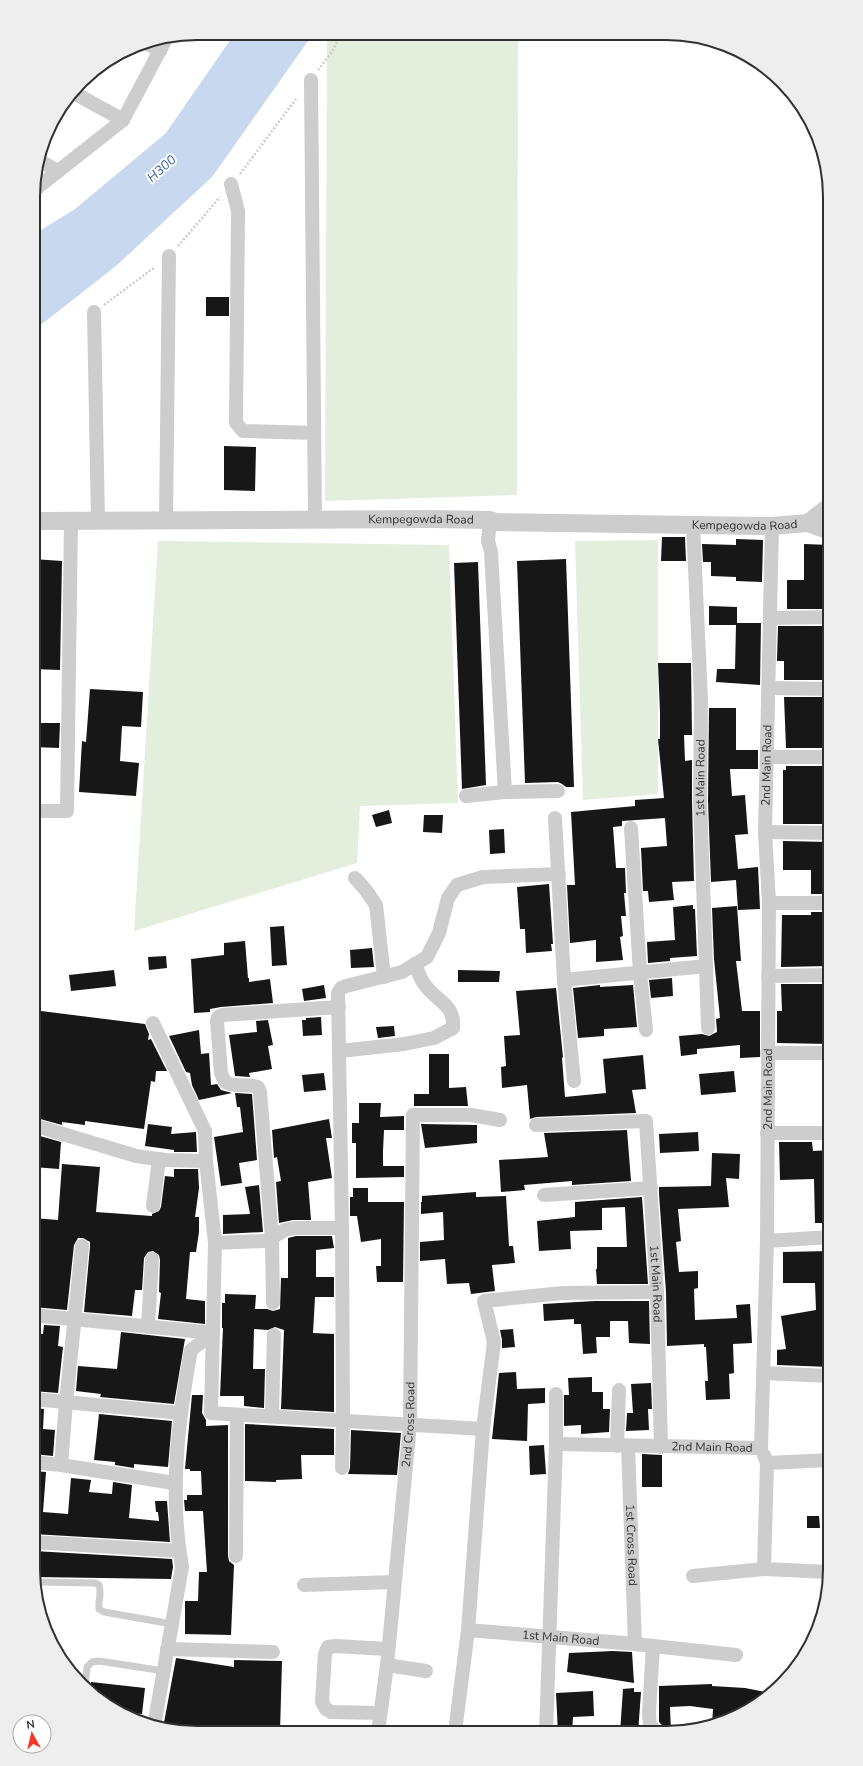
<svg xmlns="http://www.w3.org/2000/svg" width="863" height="1766" viewBox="0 0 863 1766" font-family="'Nunito Sans',sans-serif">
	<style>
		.green { fill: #e3eedd }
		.water { fill: #c8d9ef }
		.building { fill: #171717 }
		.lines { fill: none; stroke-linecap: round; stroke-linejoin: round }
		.path { stroke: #cdcdcd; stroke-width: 2.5; stroke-dasharray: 2 2; stroke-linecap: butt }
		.service { stroke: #cdcdcd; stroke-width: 7 }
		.minor { stroke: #cdcdcd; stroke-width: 14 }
		.tertiary { stroke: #cdcdcd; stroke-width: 18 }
		.labels { text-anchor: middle; stroke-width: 4; stroke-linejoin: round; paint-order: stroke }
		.street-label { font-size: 12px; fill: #303030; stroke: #fff }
		.water-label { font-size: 13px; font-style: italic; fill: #386398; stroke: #fff }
		.rim { fill: none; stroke: #303030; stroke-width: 2 }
	</style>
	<rect width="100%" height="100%" fill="#fff"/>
	<path class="green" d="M327,34L518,35L517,495L325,501Z
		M658,540V794L583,800L575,541Z
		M158,541L449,545L458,803L360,806L357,863L134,931Z"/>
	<path class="water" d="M235,33L313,34L212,177L116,266L33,331V235L75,209L166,133Z"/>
	<path class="building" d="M206,297H229V316H206Z
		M224,446L256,447L255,491L224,490Z
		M662,537H685L686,561H661Z
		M736,539L763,540L762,582L736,581V577L711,576V562H703L702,544L736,545Z
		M804,544L830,545V609H787V580H804Z
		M33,559L62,561L60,670L33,669Z
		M566,559L574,787H566L562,784L558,782L525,783L517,561Z
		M478,562L486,785L462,789L454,563Z
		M709,606L737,607V623H761L760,685L716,682L717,669H735L736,625H709Z
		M778,626H830V650H825V680H784V661H777Z
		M658,663H691L692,735H684L685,761L692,760V801L694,881L672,882L674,900L649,902L648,891H643L641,848L667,846L665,818L622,821V826L613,827L616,868H625L626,893H624L626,916H621L623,936L620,937L623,960L596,962V940L570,943L567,885H575L571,812L635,806V800L664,798L658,739H660V713Z
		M90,689L143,692L141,727L122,726L120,761L139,763L136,796L79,792L82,741L86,742Z
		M784,697H826L827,726H830V748H786Z
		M709,708H736V750H758V769H730L732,796L745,795L748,834L735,835L738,869L758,867L760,909L738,910L736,880L711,882L708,801Z
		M33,723H60L59,748L33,747Z
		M786,766H825L826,799H829L830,824H783V770H786Z
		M389,810L392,823L376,827L372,815Z
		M424,815H443L442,833L423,832Z
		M504,829L505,853L490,854L489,830Z
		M783,841L830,842V894H811V870H783Z
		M549,884L553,944H551L552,951L526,953L525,929H520L517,887Z
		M693,905V909H695L697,956L670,958V961L648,963L647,942L675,940L673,907Z
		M737,906L741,961H736L742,1011H760V1057L740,1058V1045L697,1049V1054L681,1056L679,1036L702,1034L709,1036L717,1032L716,1019L720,1018L714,959L712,908Z
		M811,912H830V966L781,967L782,915H811Z
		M284,926L287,965L272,966L270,927Z
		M245,941L248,978H249V982L270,979L273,1003L221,1007L210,1009V1012L194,1013L191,959L224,955V943Z
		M372,948L374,967L351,968L350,950Z
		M166,956L167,968L149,970L148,957Z
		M114,970L116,986L71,991L69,975Z
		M458,970L500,971L499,982H458Z
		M672,978L673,996L651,998L649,980Z
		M781,984H826V993H830V1044L777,1043V1011H782Z
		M324,985L326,998L304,1001L302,989Z
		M600,985V987L633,985L637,1027L604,1029V1036L578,1038L573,988Z
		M556,988L563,1057L562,1058L565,1097L606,1093L603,1059L643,1055L646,1089L632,1090L636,1113L536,1117L530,1119L527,1085L502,1088L501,1067L506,1066L504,1036L520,1035L516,991Z
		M33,1010L145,1024L149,1034L148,1040L151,1039L167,1071H156L155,1082L151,1081L144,1129L85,1121V1125L62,1122V1125L33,1117Z
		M321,1017L322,1035L303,1036L302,1020H306V1018Z
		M268,1020L273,1045L268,1046L272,1069L249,1073L250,1077L235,1076L229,1035L257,1032L256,1021Z
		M394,1026L395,1036L378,1038L376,1027Z
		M199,1030L201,1054L209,1053L211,1085L217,1084L221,1090L232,1093L199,1100L192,1085L190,1073L186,1072L169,1036Z
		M429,1054H449V1088L466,1087L468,1106H414V1094H429Z
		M734,1071L736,1092L701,1095L699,1074Z
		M324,1073L326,1090L304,1092L302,1075Z
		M235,1093L252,1094L257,1160L239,1163L242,1183L221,1186L214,1137L243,1132L240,1107H237Z
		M359,1103H381L380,1117L404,1116V1130H384L383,1151V1166H404V1177L356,1178V1143H352V1123H359Z
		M329,1119L332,1138H326L332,1178L308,1182L311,1220H293L279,1223L276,1182L281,1181L277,1157L274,1158L272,1130Z
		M148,1124L172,1127L171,1134L196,1132L197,1152H174V1150L145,1146Z
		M421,1124L477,1125V1143L425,1148Z
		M627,1130L631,1181L572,1185V1181L524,1185L525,1190L501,1192L499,1160L548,1157L544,1133Z
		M698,1132L699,1151L660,1153L659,1134Z
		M33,1134L61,1142L59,1169L33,1167Z
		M779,1142H812L813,1151L830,1150V1223H815L814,1179L780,1180Z
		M712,1153L740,1154L739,1179L726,1178L729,1207L678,1209L681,1241L676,1242L679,1272L698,1271V1288L694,1289L695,1320L737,1318L736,1305L750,1304L752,1343L733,1344L734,1373L729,1374L730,1399L706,1400L705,1381H708L706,1347H704V1344L667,1346L666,1292L659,1194V1187L711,1186Z
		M62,1164L100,1167L96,1212L152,1216V1214L159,1211L161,1207L165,1176L174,1177V1169H198L199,1188L195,1217H199V1232L196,1252H190L186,1299L205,1301V1324L158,1319L161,1293L159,1292L160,1260L159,1255L153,1251L148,1252L144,1258L142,1290H135L132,1316L84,1312L90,1247V1242L83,1238H78L74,1245L67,1310L33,1307V1218L58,1220Z
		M259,1185L263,1232L223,1234V1215L250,1214L245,1187Z
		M353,1188H368V1202H404L403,1282H377L376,1266H381V1239L361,1242L357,1216H350V1197H353Z
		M476,1192V1197L506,1196L509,1246H513L515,1263L492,1265L495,1291L471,1294L469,1283L447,1284L445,1259L420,1261V1242L444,1240L443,1212L421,1214V1202H422V1196Z
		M642,1197L648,1284H597L596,1269H597V1247H627L625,1207L602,1208V1230L570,1231L571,1249L539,1251L537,1221L575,1217V1202Z
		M296,1236H332L334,1248L316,1250V1277H334V1297H315L313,1333L334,1334V1412L281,1409L284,1330L275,1327L268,1330L254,1329L253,1369H265L264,1408L244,1406V1396H220L223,1328H222V1303H225V1294L256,1295L255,1309H267L273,1311L280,1309L281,1278H288V1238Z
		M830,1251V1289L826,1290L824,1294L826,1298L830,1299V1367L777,1365V1350L786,1349L781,1316L816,1310L815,1283H783V1252Z
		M595,1301H649L650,1344L629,1343L628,1321H610V1337H596L597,1353L583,1354L581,1324H574V1319L544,1321L543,1304Z
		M44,1325L60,1326L58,1346L63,1347L58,1393L33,1391V1333L43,1334Z
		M513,1329L515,1347L502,1348V1340L500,1330Z
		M121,1332L185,1339L174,1404L100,1397L101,1394L76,1391L78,1366L117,1369Z
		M516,1372L517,1389L545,1388V1403L528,1404L527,1441L492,1439L499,1373Z
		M592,1377V1392H603V1409H610L609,1432L581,1434V1425L564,1426V1395H569L568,1378Z
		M651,1383L652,1409H648L649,1430L626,1431L627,1413H633L631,1384Z
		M192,1395H203L202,1413L206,1420V1426L228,1425V1556L229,1561L234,1565L231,1635L185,1634V1601H198L199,1572H207L203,1511H185L184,1500H187V1495H202L201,1471H190V1469H185Z
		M33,1408L44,1409L43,1429L55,1430L53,1456L33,1454Z
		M99,1414L172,1421L168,1467L134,1464V1468L115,1465V1462L94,1460Z
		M245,1424L334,1429V1455H301L302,1479L276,1480V1482L245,1481Z
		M351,1430L401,1433L397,1475L348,1474L350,1468Z
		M544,1445L546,1474L530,1475L529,1446Z
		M642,1454L662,1455V1487H642Z
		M33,1471L46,1472L43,1512L68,1514L71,1478L91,1480L89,1492L112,1494L113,1482L132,1485L129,1518L159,1521L158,1512H156L155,1501H167L170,1542L33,1534Z
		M807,1516H819L820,1528H807Z
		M34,1551L172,1559L173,1567L171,1579L34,1577Z
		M613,1651L632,1652L634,1683L567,1672L569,1653Z
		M176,1658L234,1667V1660L282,1661L280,1732H175L163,1728Z
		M91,1682L145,1688L142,1714L120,1712L89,1693Z
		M712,1684V1686L745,1688L771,1693L757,1705L719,1724L712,1725L713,1709L690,1706L670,1707L671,1732L666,1733L664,1727L659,1722V1686Z
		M634,1688V1692H641L638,1733H620L623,1689Z
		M593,1691L594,1716L573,1717L572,1733H558L556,1693Z"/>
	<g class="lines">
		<path class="path" d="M318,70L332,52L341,34
			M240,174L296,99
			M178,246L220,197
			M104,305L155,267"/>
		<path class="service" d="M829,1294H830
			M35,1582L95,1583L99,1585C102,1594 98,1600 99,1609L104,1612L172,1624
			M85,1688L87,1667L92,1662L99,1661L164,1671"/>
		<g class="minor">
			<path d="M146,43L160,51"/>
			<path d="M311,80L315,520"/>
			<path d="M74,93L123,120"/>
			<path d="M40,161L58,171"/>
			<path d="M231,184L238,211L236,423L243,431L314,433"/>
			<path d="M33,191L123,120L166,39"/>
			<path d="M94,312L98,521"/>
			<path d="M166,520L169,256"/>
			<path d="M770,618L830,617"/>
			<path d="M769,688L830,689"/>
			<path d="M767,757H830"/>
			<path d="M505,792L558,791"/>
			<path d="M466,796L505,792L491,552L488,541L490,520"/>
			<path d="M33,811H67L71,521"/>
			<path id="s1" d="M555,818L564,980L706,966L700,801L701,700L693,524"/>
			<path d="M631,828L640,973L646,1030"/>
			<path d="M765,832L830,833"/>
			<path d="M355,878L365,889L376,905L384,977"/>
			<path d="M769,903H830"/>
			<path d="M706,966L708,1028"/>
			<path d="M768,976L830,975"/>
			<path d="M564,980L574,1081"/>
			<path d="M153,1023L205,1131L206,1161"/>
			<path d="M340,1051L404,1044L434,1038L453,1028C455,1004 437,1002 425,985C420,979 418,971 415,964"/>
			<path d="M767,1053H830"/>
			<path d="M33,1125L136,1156L165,1160L206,1161L215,1243L211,1413L483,1429"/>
			<path id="s2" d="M536,1125L646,1121L657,1292L661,1447"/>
			<path d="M767,1133H830"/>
			<path d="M544,1195L651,1188"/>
			<path d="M153,1206L159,1159"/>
			<path d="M767,1241L830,1237"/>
			<path d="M215,1243L265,1241L285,1230L295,1228H342"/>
			<path d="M82,1246L66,1403L61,1465L174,1483"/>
			<path d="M273,1303L272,1238L260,1092L258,1087C247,1083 235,1088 225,1082L221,1073L217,1021L218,1017L222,1015L339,1007"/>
			<path d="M33,1315L213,1333"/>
			<path d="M148,1327L152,1259"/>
			<path d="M763,1373L830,1376"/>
			<path d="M33,1399L181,1413"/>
			<path d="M272,1416L274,1335"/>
			<path id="s3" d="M556,1444L761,1448L767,1241L769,903L765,832L772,526"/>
			<path d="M617,1446L619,1390"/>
			<path id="s4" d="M628,1446L635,1644"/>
			<path d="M764,1455L767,1463L830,1460"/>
			<path d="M33,1462L61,1465"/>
			<path d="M767,1463L764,1569L830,1572"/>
			<path d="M342,1468L343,1420L342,1228L338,993L341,988L346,986L402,972L427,957L439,933L448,898L457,885L483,877L559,874"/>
			<path d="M33,1542L179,1551"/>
			<path d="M236,1556L237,1415"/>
			<path d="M693,1576L764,1569"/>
			<path d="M304,1585L394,1582"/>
			<path id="s5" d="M468,1630L635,1644L736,1655"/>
			<path d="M653,1646L649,1713L650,1725L658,1733"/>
			<path d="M167,1649L273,1652"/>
			<path d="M387,1665L426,1671"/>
			<path d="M380,1713L331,1712L326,1709L322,1702L325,1654L328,1647L336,1646L387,1649"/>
			<path d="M154,1726L182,1567C169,1495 178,1421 191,1350L213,1333"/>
			<path id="s6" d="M378,1732L387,1665L410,1424L413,1115H471L500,1120"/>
			<path d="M455,1732L468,1630L483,1429L494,1342L484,1301L563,1293L657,1292"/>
			<path d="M546,1733L556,1444V1394"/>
		</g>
		<g class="tertiary">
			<path id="s7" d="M33,521L431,519L490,520L496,522L772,526L808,523L830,531"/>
			<path d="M808,523L826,509H830"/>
		</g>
	</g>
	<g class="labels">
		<g class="street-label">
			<text dy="4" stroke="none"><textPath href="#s7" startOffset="388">Kempegowda Road</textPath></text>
			<text dy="4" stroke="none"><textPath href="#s7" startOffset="712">Kempegowda Road</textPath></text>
			<text dy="4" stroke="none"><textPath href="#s3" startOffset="888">2nd Main Road</textPath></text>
			<text dy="4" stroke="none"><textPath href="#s1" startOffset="493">1st Main Road</textPath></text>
			<text dy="4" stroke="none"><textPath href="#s3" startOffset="564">2nd Main Road</textPath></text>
			<text dy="4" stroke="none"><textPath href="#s2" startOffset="273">1st Main Road</textPath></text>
			<text dy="4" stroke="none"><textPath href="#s6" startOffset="309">2nd Cross Road</textPath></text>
			<text dy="4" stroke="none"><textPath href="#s3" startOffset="156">2nd Main Road</textPath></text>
			<text dy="4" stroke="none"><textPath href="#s4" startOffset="99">1st Cross Road</textPath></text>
			<text dy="4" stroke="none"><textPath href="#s5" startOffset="93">1st Main Road</textPath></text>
		</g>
		<g class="water-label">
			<text transform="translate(161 168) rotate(-41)" y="5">H300</text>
		</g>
	</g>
	<path d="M0 0H863V1766H0ZM197 40H666A157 157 0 0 1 823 197V1569A157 157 0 0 1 666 1726H197A157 157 0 0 1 40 1569V197A157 157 0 0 1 197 40Z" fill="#eee" fill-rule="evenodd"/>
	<path class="rim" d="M197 40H666A157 157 0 0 1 823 197V1569A157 157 0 0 1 666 1726H197A157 157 0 0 1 40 1569V197A157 157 0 0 1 197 40Z"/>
	<g transform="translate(32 1734) rotate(352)"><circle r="19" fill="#ffffff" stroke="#acacac"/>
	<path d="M0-3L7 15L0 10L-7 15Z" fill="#f13a28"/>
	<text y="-6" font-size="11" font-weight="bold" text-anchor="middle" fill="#303030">N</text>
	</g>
</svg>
